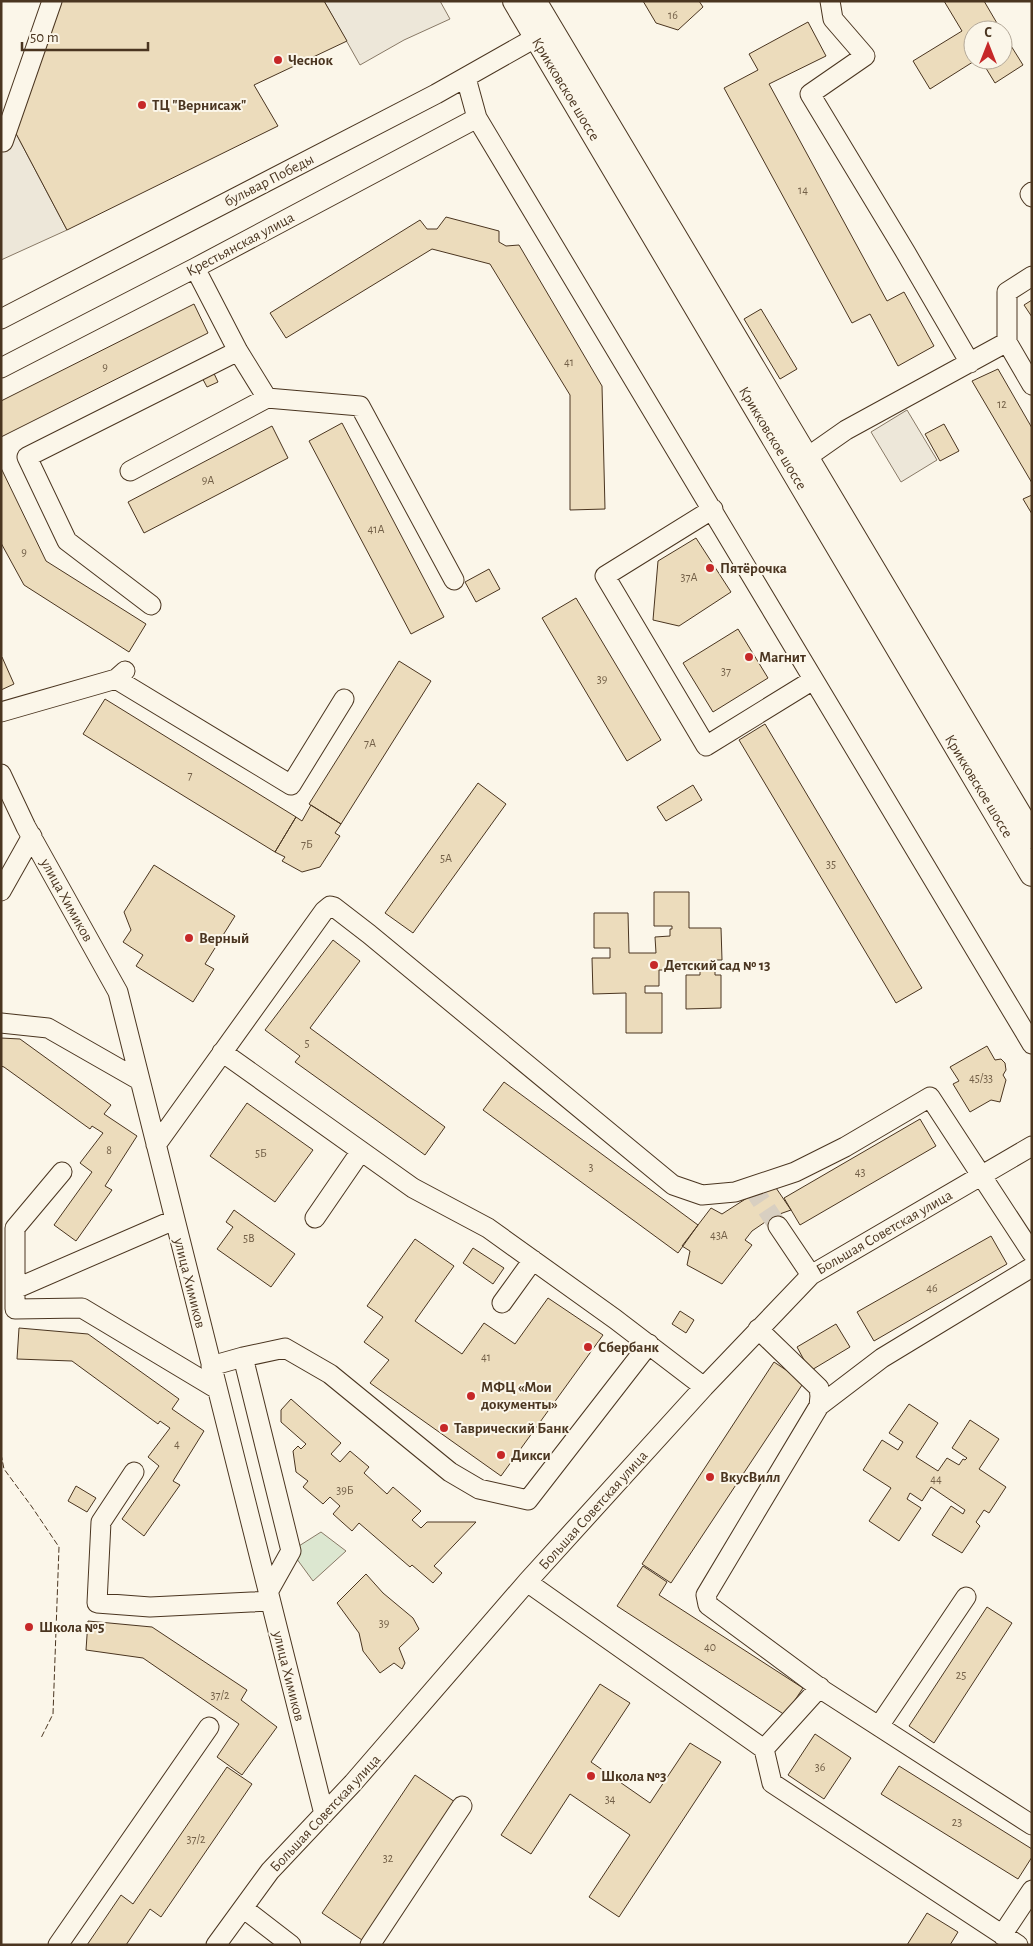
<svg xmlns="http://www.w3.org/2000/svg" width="1033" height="1946" viewBox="0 0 1033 1946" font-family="'Alegreya Sans',sans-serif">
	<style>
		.green { fill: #dce7d0; stroke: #887966 }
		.parking { fill: #ede7d9; stroke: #887966 }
		.building { fill: #ecdcbc; stroke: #4a3520 }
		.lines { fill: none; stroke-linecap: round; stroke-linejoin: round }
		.minor-tunnel { stroke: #d8cfc1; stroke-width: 19; stroke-dasharray: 19 9; stroke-linecap: butt }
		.minor-casing { stroke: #4a3520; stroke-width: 21 }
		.major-casing { stroke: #4a3520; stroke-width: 26 }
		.minor { stroke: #fbf6e9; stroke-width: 19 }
		.major { stroke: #fbf6e9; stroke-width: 24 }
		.fence { stroke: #4a3520; stroke-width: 1; stroke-dasharray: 6 2.5; stroke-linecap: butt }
		.poi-dot { fill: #c62828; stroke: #fbf6e9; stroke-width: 2 }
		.labels { text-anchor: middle; stroke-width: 4; stroke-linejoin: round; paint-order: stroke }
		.number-label { font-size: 12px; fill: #725f47 }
		.poi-label { font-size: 15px; font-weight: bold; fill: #4a3520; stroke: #fbf6e9; text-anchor: start }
		.street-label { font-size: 15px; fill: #4a3520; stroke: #fbf6e9 }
	</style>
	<rect width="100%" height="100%" fill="#fbf6e9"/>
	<path class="green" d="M321,1532L346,1551L313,1581L291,1551Z"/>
	<path class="parking" d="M324,1H440L450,19L404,40L360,65Z
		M1,121L11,124L67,230L1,260Z
		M907,410L937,460L901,482L871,432Z"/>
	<path class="building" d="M56,1H324L347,41L254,85L278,126L67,230L11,124Z
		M643,1H699L703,7L678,30L656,23Z
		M944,1H984L1001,30H973V60H976L930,89L913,61L962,31Z
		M808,22L826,56L769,84L887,301L904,292L934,346L898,366L870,314L852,323L724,88L758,70L749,54Z
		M1003,33L1023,65L995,83L981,60H1003Z
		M446,217L499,231V242L506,246L519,245L602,386L605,509L570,510V395L490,264L432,249L286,338L270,313L420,220L427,229H437Z
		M1032,300V317L1024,305Z
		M194,304L208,333L1,437V401Z
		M761,309L797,369L780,379L744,319Z
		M210,365L218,382L207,387L198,370Z
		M998,369L1032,428V483L972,381Z
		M342,423L444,617L411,634L309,441Z
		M944,424L959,451L940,461L925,434Z
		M272,426L288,458L144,533L128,502Z
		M1,468L46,561L146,624L129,652L24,585L1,543Z
		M1032,495V514L1023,499Z
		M696,538L731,592L679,626L653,620L658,561Z
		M489,569L500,589L476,602L465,582Z
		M576,598L661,740L627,761L542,618Z
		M738,629L768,678L713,712L683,663Z
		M2,657L14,684L1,690V658Z
		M399,661L431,681L341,824L309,804Z
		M105,699L296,817L275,852L83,734Z
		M765,724L922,988L896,1003L739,740Z
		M478,783L506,804L413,933L385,913Z
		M693,785L702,800L666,821L657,807Z
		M311,805L341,824L335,833L340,836L320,867L302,872L282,861L285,857L275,852L296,817L302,821Z
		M154,865L235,916L205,964L214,969L193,1002L136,966L143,955L123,942L131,930L124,912Z
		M654,892H689V928H721L722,960H715V975H721V1008L686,1009V975H700V970H659V986H645V993H662V1033H626V993L593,994L592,958H610V948H594V913H628L629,953H656L655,937L670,936V929H672V926H654Z
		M333,940L360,961L310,1028L445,1127L425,1155L295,1062L300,1056L265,1030Z
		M1,1038L20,1039L111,1105L104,1114L137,1136L105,1186L112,1190L76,1241L54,1225L92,1172L80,1163L103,1133L92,1126L90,1129L4,1067L1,1066Z
		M987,1046L995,1060L1001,1059L1005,1063L1006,1070L1003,1075L1006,1080L1000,1102L991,1100L970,1112L953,1084L959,1081L950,1067Z
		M504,1082L698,1225L678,1253L483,1110Z
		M247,1103L313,1150L275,1202L210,1156Z
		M920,1119L936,1146L800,1225L784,1198Z
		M772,1182L791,1210L774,1216L752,1231L745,1240L752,1245L722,1284L687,1265L690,1251L682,1246L711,1208L722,1214Z
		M234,1210L295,1254L271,1287L217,1249L233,1227L226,1222Z
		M991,1236L1007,1264L874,1341L857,1312Z
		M415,1239L454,1266L415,1321L462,1354L484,1323L515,1344L548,1298L603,1335L501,1476L370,1383L389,1360L364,1342L383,1317L367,1306Z
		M473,1248L504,1268L493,1284L463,1263Z
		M680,1311L694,1320L686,1333L672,1324Z
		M836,1324L850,1347L810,1371L797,1347Z
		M19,1328L88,1334L179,1399L172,1409L204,1431L173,1481L180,1485L144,1536L122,1519L159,1466L148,1457L170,1428L160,1421L158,1424L72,1361L17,1359Z
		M774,1362L804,1382L671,1583L642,1564Z
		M291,1399L341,1443L331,1454L340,1462L350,1451L369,1467L364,1473L387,1494L393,1487L421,1511L412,1520L421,1528L427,1522H476L434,1566L442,1573L433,1583L412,1565L410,1567L359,1523L352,1531L333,1514L340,1506L330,1497L323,1504L303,1487L308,1481L296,1472L293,1451L298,1446L301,1449L306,1444L281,1422V1410Z
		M909,1404L938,1423L916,1457L938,1471L947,1458L959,1465L963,1459L965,1460L967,1458L952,1448L970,1420L999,1439L979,1469L1006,1487L989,1513L984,1510L976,1522L980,1526L962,1553L932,1535L951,1506L963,1514L965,1510L931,1487L922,1501L910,1493L907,1499L921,1508L899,1541L869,1521L891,1488L863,1470L882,1440L898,1450L903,1442L889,1433Z
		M76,1486L96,1498L87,1512L68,1501Z
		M643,1566L667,1582L659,1595L803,1688L785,1715L617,1606Z
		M366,1574L383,1593L413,1618L419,1629L399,1648L405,1663L402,1669L394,1663L380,1673L363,1651L359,1633L337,1603Z
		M987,1607L1012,1623L934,1743L909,1726Z
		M88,1621L152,1627L247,1690L241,1700L277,1727L242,1775L217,1757L239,1724L143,1658L86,1650Z
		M600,1684L630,1703L591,1762L650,1803L690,1743L721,1762L619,1917L589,1897L630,1835L570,1794L531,1854L501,1835Z
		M815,1734L851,1758L824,1799L788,1775Z
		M899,1766L1032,1849V1857L1018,1879L881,1794Z
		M227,1767L252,1784L161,1917L150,1909L126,1945H87L121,1895L133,1904Z
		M415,1775L455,1802L362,1940L322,1913Z
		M927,1913L958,1932L950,1945H907Z"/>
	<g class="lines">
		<path class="minor-tunnel" d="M751,1186L778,1226"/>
		<defs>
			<path id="minor" d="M830,1L833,19L865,56L810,94L906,253L970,363
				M466,78L477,118L1032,1044
				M3,142L52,1
				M1032,192L1030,194L1032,197
				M195,268L238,351L267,398L360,406L454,580
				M1,319L436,94L535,38
				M1007,342V292L1032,276
				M1,368L195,268L477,118
				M796,465L846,430L1007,342L1032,385
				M130,471L267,398
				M713,509L605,576L706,746L813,680
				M151,605L67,541L27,457L238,351
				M116,679L291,785L344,699
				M1,712L116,679L125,671
				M1,774L26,827L118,992L324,1814
				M1,891L32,836
				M1,1023L48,1028L139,1080
				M222,1052L413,1188L488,1228L615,1319L704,1387
				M156,1145L324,911L330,906L334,907L369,934L673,1185L702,1195L735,1192L795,1172L845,1147L930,1097L1032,1253
				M62,1172L15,1228V1309L82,1308L217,1389
				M315,1218L361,1151
				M778,1226L811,1275
				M15,1289L174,1220
				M502,1303L533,1260
				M758,1329L819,1388L820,1396L819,1406L706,1595L708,1605L824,1691L1032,1825
				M243,1357L291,1551L268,1592
				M211,1366L243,1357L285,1348L330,1374L450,1472L479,1489L528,1500L649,1344
				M819,1406L882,1358L1032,1267
				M134,1472L101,1522L97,1603L150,1607L270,1601
				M527,1582L764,1749L772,1783L1018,1945
				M879,1726L966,1597
				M764,1749L820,1687
				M243,1908L291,1945
				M1002,1935L1032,1890
				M58,1945L209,1727
				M216,1945L270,1871L353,1783L527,1582L704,1387L811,1275L1032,1146
				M370,1945L462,1806"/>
			<path id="major" d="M515,1L1032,874
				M534,1L1032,836"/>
		</defs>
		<use href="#minor" class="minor-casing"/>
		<use href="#major" class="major-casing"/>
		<use href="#minor" class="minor"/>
		<use href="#major" class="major"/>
		<path class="fence" d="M1,1454L4,1469L32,1507L59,1547L53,1714L41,1738"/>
	</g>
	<g class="poi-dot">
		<circle cx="278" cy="60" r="5"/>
		<circle cx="142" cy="105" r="5"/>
		<circle cx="710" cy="568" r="5"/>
		<circle cx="749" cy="657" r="5"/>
		<circle cx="189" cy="938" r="5"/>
		<circle cx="654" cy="965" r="5"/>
		<circle cx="588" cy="1347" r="5"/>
		<circle cx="471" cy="1396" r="5"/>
		<circle cx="444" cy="1428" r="5"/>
		<circle cx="501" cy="1455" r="5"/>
		<circle cx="710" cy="1477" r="5"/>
		<circle cx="29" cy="1627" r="5"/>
		<circle cx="591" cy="1776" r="5"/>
	</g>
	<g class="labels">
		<g class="number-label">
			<text x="673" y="19">16</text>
			<text x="803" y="194">14</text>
			<text x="569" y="366">41</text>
			<text x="105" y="371">9</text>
			<text x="1002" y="408">12</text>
			<text x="208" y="484">9А</text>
			<text x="376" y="533">41А</text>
			<text x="24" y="556">9</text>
			<text x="689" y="581">37А</text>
			<text x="726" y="675">37</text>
			<text x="602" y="683">39</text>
			<text x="370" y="747">7А</text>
			<text x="190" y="779">7</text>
			<text x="307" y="848">7Б</text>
			<text x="446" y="862">5А</text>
			<text x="831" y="868">35</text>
			<text x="307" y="1047">5</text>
			<text x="981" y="1082">45/33</text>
			<text x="109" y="1154">8</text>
			<text x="261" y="1157">5Б</text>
			<text x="591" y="1171">3</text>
			<text x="860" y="1176">43</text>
			<text x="719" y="1239">43А</text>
			<text x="249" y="1242">5В</text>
			<text x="932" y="1292">46</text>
			<text x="486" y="1361">41</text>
			<text x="177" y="1448">4</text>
			<text x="936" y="1483">44</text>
			<text x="345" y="1494">39Б</text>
			<text x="384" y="1627">39</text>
			<text x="710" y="1651">40</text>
			<text x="961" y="1679">25</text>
			<text x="220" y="1699">37/2</text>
			<text x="820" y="1771">36</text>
			<text x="610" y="1803">34</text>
			<text x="957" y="1826">23</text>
			<text x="196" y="1843">37/2</text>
			<text x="388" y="1862">32</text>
		</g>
		<g class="poi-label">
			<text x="288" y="65">Чеснок</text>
			<text x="152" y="110">ТЦ "Вернисаж"</text>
			<text x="720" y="573">Пятёрочка</text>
			<text x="759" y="662">Магнит</text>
			<text x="199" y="943">Верный</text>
			<text x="664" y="970">Детский сад № 13</text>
			<text x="598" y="1352">Сбербанк</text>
			<text x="481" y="1392">МФЦ «Мои<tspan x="481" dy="17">документы»</tspan></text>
			<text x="454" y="1433">Таврический Банк</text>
			<text x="511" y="1460">Дикси</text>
			<text x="720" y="1482">ВкусВилл</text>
			<text x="39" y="1632">Школа №5</text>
			<text x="601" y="1781">Школа №3</text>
		</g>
		<g class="street-label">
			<text transform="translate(566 89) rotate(59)" y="5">Крикковское шоссе</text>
			<text transform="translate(269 180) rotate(-27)" y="5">бульвар Победы</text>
			<text transform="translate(240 244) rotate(-28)" y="5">Крестьянская улица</text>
			<text transform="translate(773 438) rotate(59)" y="5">Крикковское шоссе</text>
			<text transform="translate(979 786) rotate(59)" y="5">Крикковское шоссе</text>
			<text transform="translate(67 900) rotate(61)" y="5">улица Химиков</text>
			<text transform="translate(884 1232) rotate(-30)" y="5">Большая Советская улица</text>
			<text transform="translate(190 1283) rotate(76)" y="5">улица Химиков</text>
			<text transform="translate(593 1510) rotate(-48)" y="5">Большая Советская улица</text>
			<text transform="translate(289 1676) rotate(76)" y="5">улица Химиков</text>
			<text transform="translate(325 1813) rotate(-47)" y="5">Большая Советская улица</text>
		</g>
	</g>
	<rect width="1033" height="1946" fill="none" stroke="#4a3520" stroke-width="5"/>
	<g transform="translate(988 45)"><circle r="24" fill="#fbf6e9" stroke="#b4a999"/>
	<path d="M0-4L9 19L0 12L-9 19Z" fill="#c62828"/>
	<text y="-8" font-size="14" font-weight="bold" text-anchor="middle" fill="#4a3520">С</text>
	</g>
	<path d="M22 42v8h126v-8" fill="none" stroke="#4a3520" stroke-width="2.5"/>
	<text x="30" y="42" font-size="15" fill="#4a3520" stroke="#fbf6e9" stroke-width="4" paint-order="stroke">50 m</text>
</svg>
